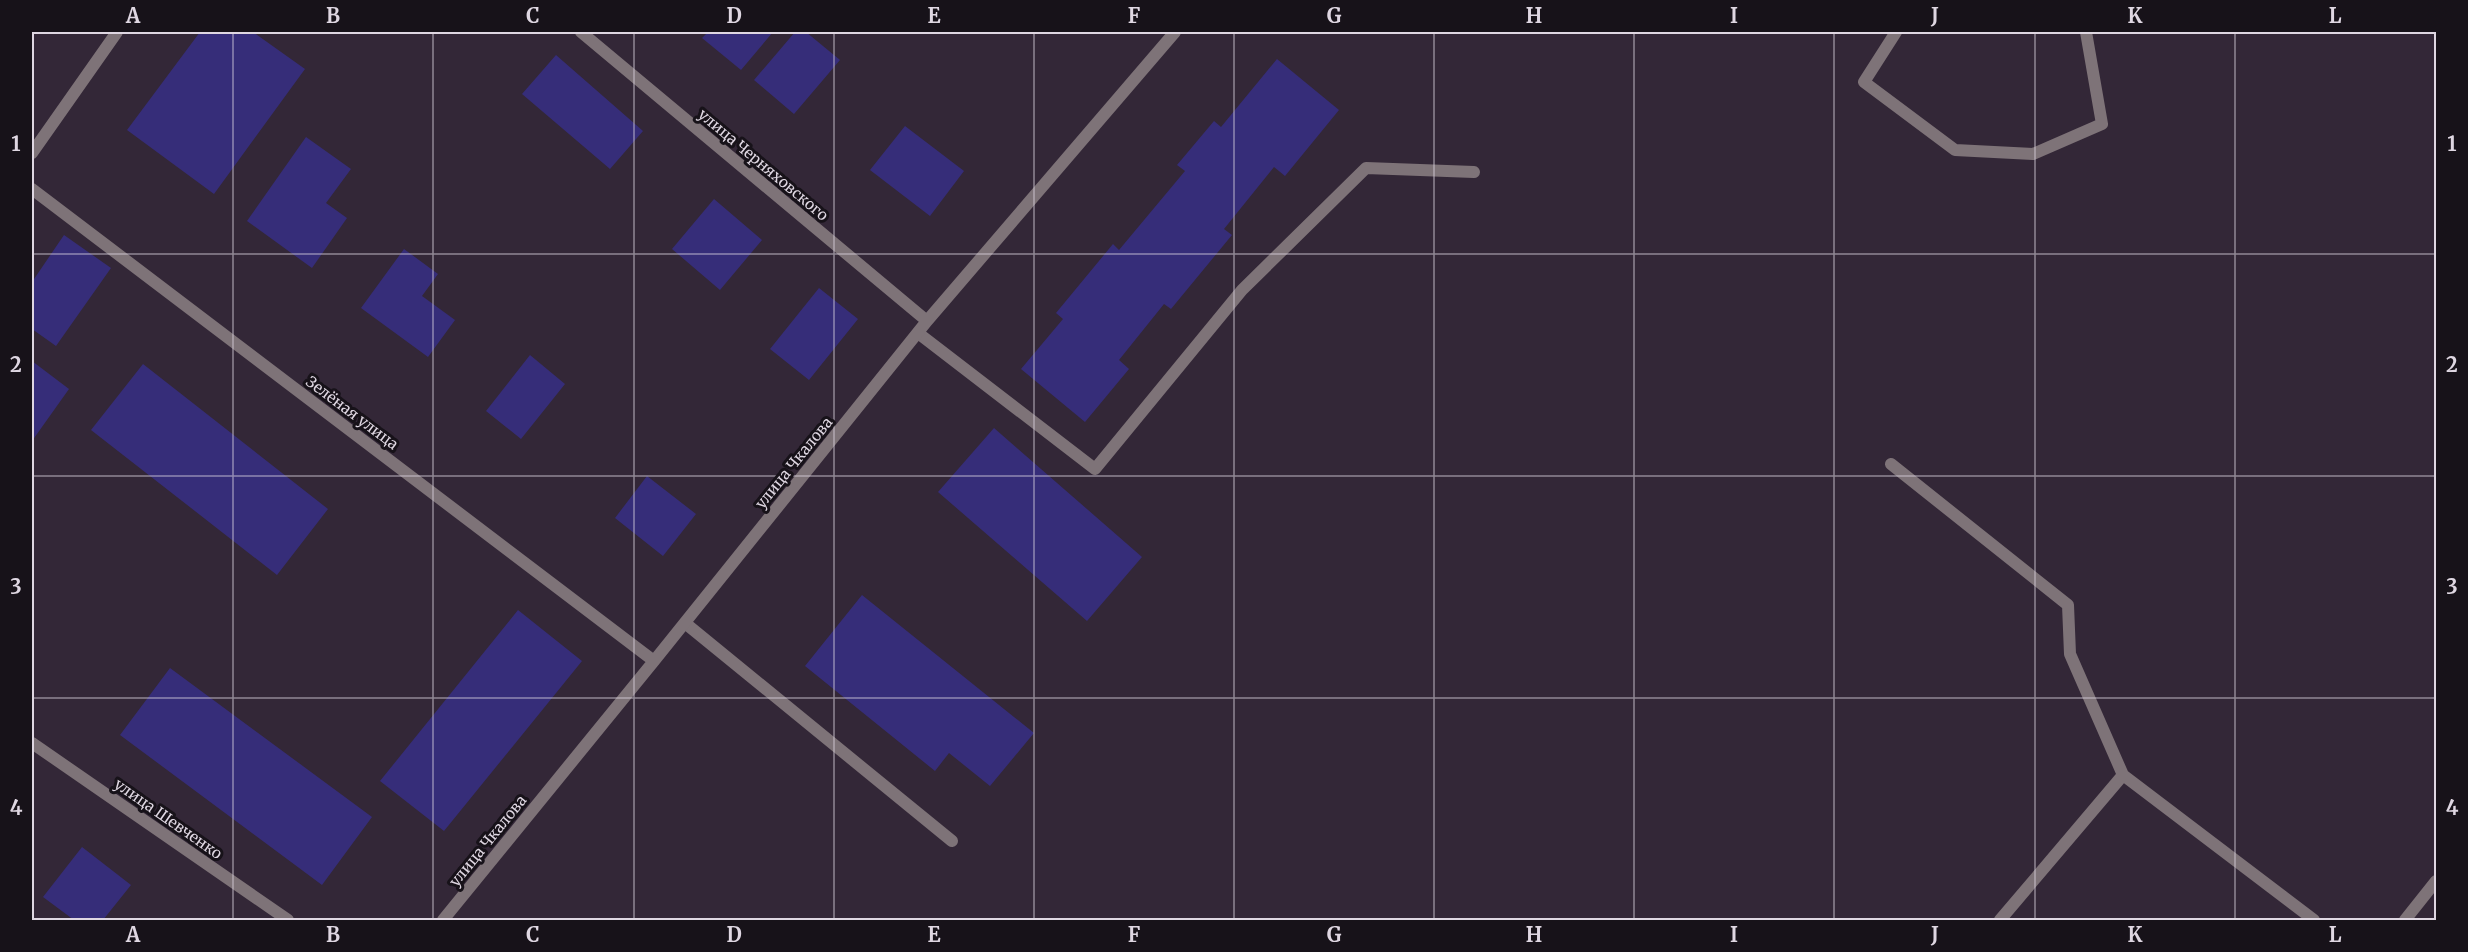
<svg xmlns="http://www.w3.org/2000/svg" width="2468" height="952" viewBox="0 0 2468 952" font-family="Merriweather,serif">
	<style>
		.building { fill: #362d79 }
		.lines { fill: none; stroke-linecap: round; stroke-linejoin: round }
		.service { stroke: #7e7378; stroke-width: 12 }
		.minor { stroke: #7e7378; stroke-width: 12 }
		.tertiary { stroke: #7e7378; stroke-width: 12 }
		.grid { fill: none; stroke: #dfd7e2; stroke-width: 1.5; stroke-opacity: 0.55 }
		.labels { text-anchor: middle; stroke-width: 6; stroke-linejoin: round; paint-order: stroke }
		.street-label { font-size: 15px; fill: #dfd7e2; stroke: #171219 }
		.neatline { fill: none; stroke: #dfd7e2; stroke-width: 2 }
		.grid-label { font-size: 20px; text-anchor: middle; font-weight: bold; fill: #dfd7e2 }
	</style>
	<rect width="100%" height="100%" fill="#332737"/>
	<path class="building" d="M200,32H253L305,69L214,194L127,130Z
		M708,32H773L741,70L702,38Z
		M795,32H806L840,60L794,114L754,80Z
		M556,55L643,131L610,169L522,94Z
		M1277,59L1339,110L1285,176L1274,167L1224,229L1232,235L1171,309L1164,304L1119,360L1129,369L1085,422L1021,369L1063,319L1056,313L1113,244L1119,250L1185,171L1177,165L1214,121L1221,127Z
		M905,126L964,171L930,216L870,170Z
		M306,137L351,169L326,203L347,218L312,268L247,221Z
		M714,199L762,240L720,290L672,249Z
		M64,235L111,268L56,346L32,329V282Z
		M404,249L438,274L422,296L455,320L428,357L361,308Z
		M819,288L858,319L809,380L770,349Z
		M530,355L565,384L521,439L486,411Z
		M32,361L69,389L32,441Z
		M143,364L328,509L277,575L91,430Z
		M994,428L1142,557L1087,621L938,492Z
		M647,476L696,514L663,556L615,518Z
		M862,595L1034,733L990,786L949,753L935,771L805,666Z
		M518,610L582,661L444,831L380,781Z
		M170,668L372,817L322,885L120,735Z
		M82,847L131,885L103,920H74L43,897Z"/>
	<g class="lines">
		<path class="service" d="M1896,32L1864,82L1955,150L2033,154L2102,124L2086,32
			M918,333L1095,469L1242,290L1366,168L1474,172
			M1891,464L2068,605L2070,654L2123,775
			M685,623L952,841
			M2000,920L2123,775L2314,920"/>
		<path class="minor" d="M581,32L927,321
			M32,189L654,661
			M32,743L288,920
			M443,920L654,661L927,321L1175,32
			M2405,920L2436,881"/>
		<path class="tertiary" d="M32,153L117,32"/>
	</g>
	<path class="grid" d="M233,32V920M433,32V920M634,32V920M834,32V920M1034,32V920M1234,32V920M1434,32V920M1634,32V920M1834,32V920M2035,32V920M2235,32V920M32,254H2436M32,476H2436M32,698H2436"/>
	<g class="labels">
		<g class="street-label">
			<text transform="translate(763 165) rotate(40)" y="5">улица Черняховского</text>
			<text transform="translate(352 413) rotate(37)" y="5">Зелёная улица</text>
			<text transform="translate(794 463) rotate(-51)" y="5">улица Чкалова</text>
			<text transform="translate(168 819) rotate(35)" y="5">улица Шевченко</text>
			<text transform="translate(488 841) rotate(-51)" y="5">улица Чкалова</text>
		</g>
	</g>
	<rect width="2468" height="952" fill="none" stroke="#171219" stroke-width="66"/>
	<rect x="33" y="33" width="2402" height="886" class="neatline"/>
	<g class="grid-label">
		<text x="133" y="23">A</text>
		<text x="333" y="23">B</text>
		<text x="533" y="23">C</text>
		<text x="734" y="23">D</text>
		<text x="934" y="23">E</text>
		<text x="1134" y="23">F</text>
		<text x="1334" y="23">G</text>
		<text x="1534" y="23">H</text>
		<text x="1734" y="23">I</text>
		<text x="1935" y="23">J</text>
		<text x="2135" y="23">K</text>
		<text x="2335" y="23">L</text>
		<text x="16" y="151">1</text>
		<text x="2452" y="151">1</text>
		<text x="16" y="372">2</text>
		<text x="2452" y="372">2</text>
		<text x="16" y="594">3</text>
		<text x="2452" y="594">3</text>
		<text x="16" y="815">4</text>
		<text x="2452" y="815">4</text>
		<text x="133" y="942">A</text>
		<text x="333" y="942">B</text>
		<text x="533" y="942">C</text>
		<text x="734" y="942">D</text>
		<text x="934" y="942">E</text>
		<text x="1134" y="942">F</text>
		<text x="1334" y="942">G</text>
		<text x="1534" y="942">H</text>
		<text x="1734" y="942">I</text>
		<text x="1935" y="942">J</text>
		<text x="2135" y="942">K</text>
		<text x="2335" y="942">L</text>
	</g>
</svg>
